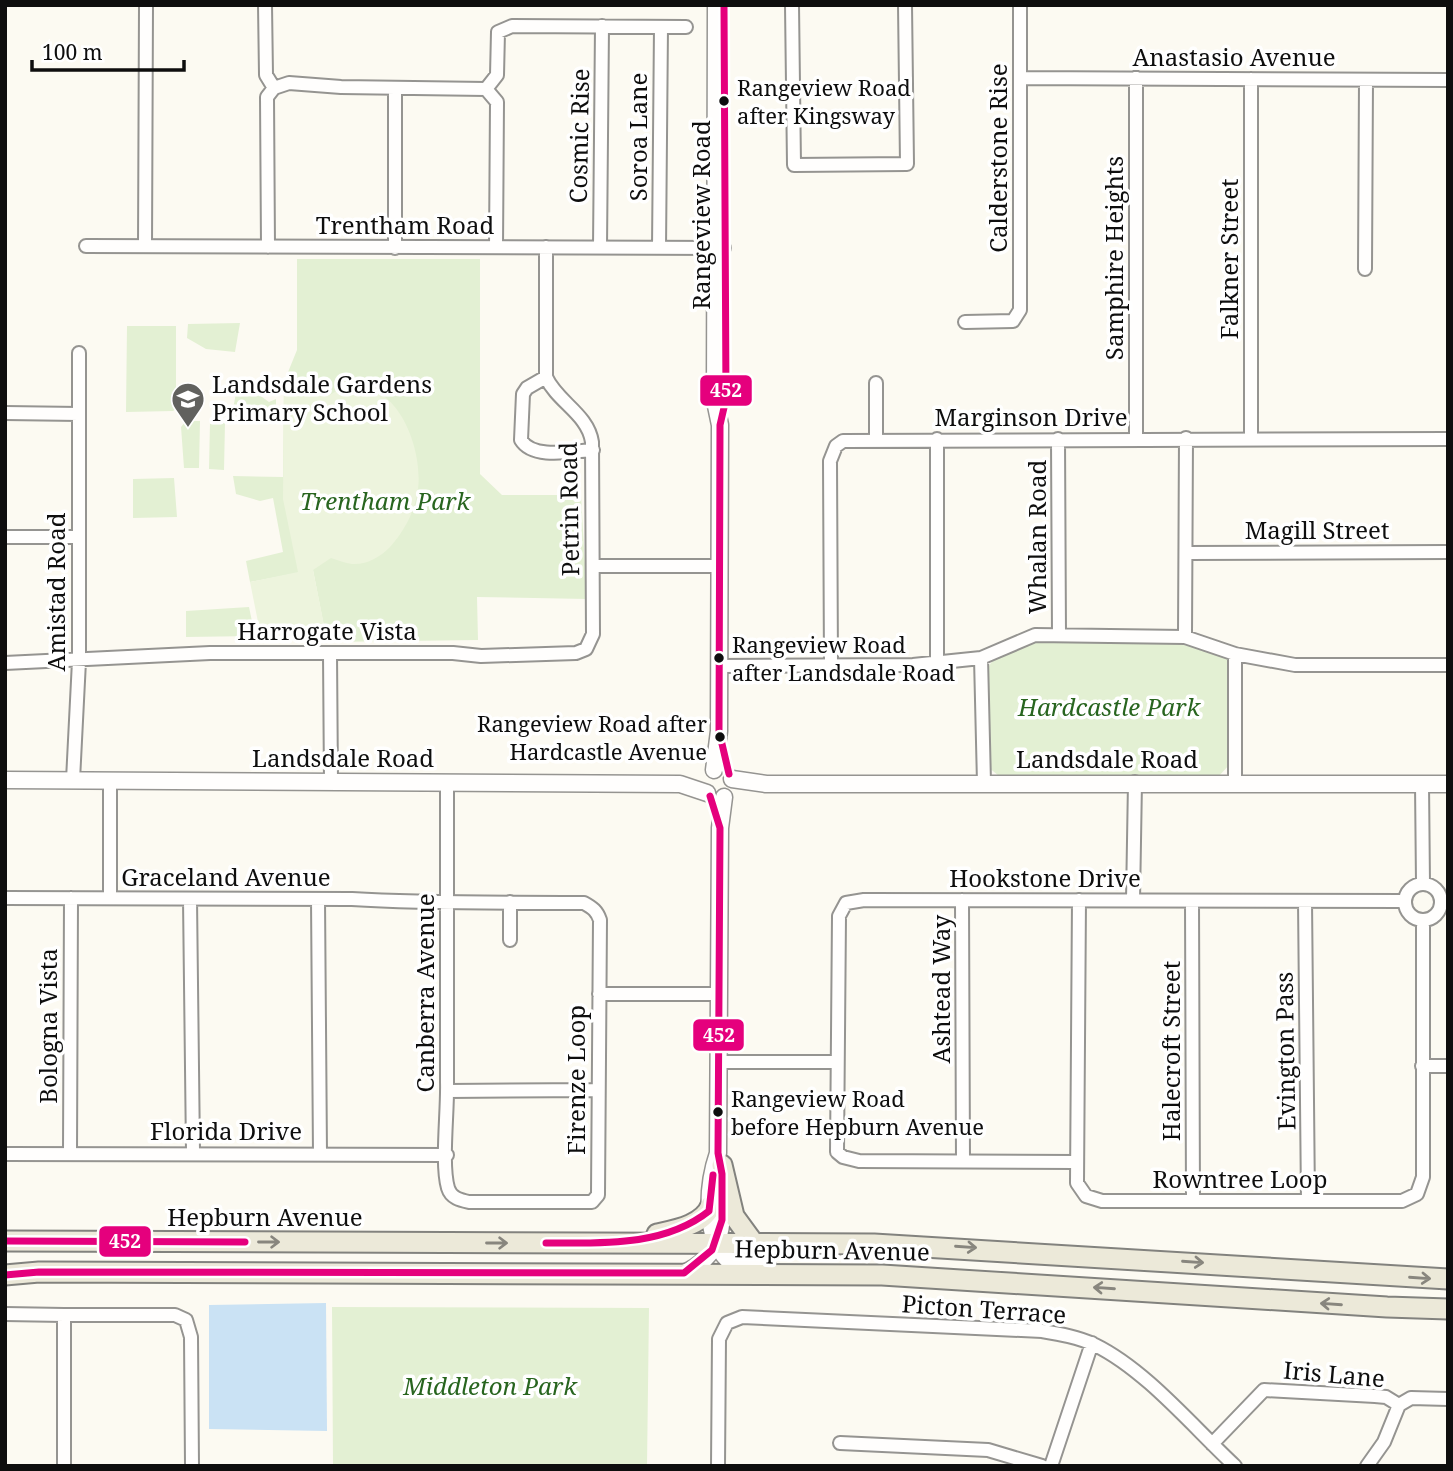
<svg xmlns="http://www.w3.org/2000/svg" width="1453" height="1471" viewBox="0 0 1453 1471" font-family="'Noto Serif',serif">
	<style>
		.green { fill: #e3f0d3 }
		.pitch { fill: #edf4dd }
		.water { fill: #cae2f4 }
		.lines { fill: none; stroke-linecap: round; stroke-linejoin: round }
		.minor-casing { stroke: #959491; stroke-width: 16 }
		.tertiary-casing { stroke: #959491; stroke-width: 19 }
		.primary-casing { stroke: #82827e; stroke-width: 23 }
		.minor { stroke: #fffefd; stroke-width: 12 }
		.tertiary { stroke: #fffefd; stroke-width: 16 }
		.primary { stroke: #ece9d9; stroke-width: 19 }
		.bus-1-casing { stroke: #fff; stroke-width: 12 }
		.bus-1 { stroke: #e5007d; stroke-width: 7 }
		.oneway { stroke: #88867e }
		.bus-dot { fill: #0e0e0e; stroke: #fff; stroke-width: 2.5 }
		.labels { text-anchor: middle; stroke-width: 7; stroke-linejoin: round; paint-order: stroke }
		.bus-label { font-size: 22px; fill: #0e0e0e; stroke: #fff; text-anchor: start }
		.street-label { font-size: 24px; fill: #0e0e0e; stroke: #fff }
		.poi-label { font-size: 24px; fill: #0e0e0e; stroke: #fff; text-anchor: start }
		.park-label { font-size: 24px; font-style: italic; fill: #28651f; stroke: #fff }
		.line-badge { stroke: #fff; stroke-width: 2.5 }
		.badge-label { font-size: 19px; text-anchor: middle; font-weight: bold; fill: #fff }
	</style>
	<rect width="100%" height="100%" fill="#fcfaf2"/>
	<path class="green" d="M297,259H480V474L502,495H581L587,599L477,597L478,640L327,642L313,570L250,582L246,561L283,552L273,498L260,501L236,494L233,476L283,477L284,382L297,350Z
		M240,323L235,352L206,349L187,338L188,324Z
		M127,326H176V409L173,411L126,412Z
		M237,388L255,392L269,402L276,399V415L232,414Z
		M186,421H200L199,468H184L181,427Z
		M210,423H225L224,470L209,469Z
		M174,478L177,517L133,518V479Z
		M249,607L255,636L186,637V611Z
		M1162,640L1220,653L1228,658L1230,764L1218,777L999,776L988,767L987,669L995,657L1028,641Z
		M332,1307L649,1308L647,1466H333Z"/>
	<path class="pitch" d="M312,381L328,396C335,392 344,386 353,386C400,384 423,451 418,489C415,511 405,530 390,547C380,557 367,565 352,564C345,563 338,560 331,558L313,570L324,625L261,637L250,582L298,572L283,499L284,382Z"/>
	<path class="water" d="M326,1303L327,1431L209,1429V1305Z"/>
	<g class="lines">
		<defs>
			<path id="minor" d="M265,5L266,75L274,88
				M792,5L794,165L907,164L905,5
				M1020,78L1448,80
				M1136,78V438
				M1251,79V438
				M395,88V248
				M486,89L497,75L498,32L512,26L686,27
				M86,246L724,248
				M145,246L146,5
				M268,247L267,97L274,88L289,83L341,87L486,89L497,102L496,247
				M600,247L602,26
				M659,248L661,27
				M1365,269L1366,80
				M965,322L1013,321L1020,310V5
				M546,377L527,388L523,394L521,440C533,460 573,451 593,450
				M876,383V439
				M5,413L79,414V661L73,780
				M79,414V353
				M937,439V661
				M1058,439L1059,635
				M5,537H79
				M1186,553L1448,552
				M593,566H718
				M1185,637L1186,438
				M330,654L331,782
				M981,658L984,783
				M5,663L210,653H453L481,656L576,653L586,649L593,634L592,442C588,414 557,402 546,377V247
				M831,665L830,461L836,446L843,441L1448,439
				M718,666L913,665L981,658L1035,635L1185,637L1235,654L1295,665H1448
				M110,780V898
				M1235,783V654
				M1422,784L1423,884
				M1405 902a18 18 0 1 1 36 0a18 18 0 1 1-36 0Z
				M5,898L352,899C429,904 507,902 584,903C593,908 597,911 600,920L598,1195L592,1202H469C460,1200 451,1198 448,1188C441,1164 448,1110 447,1082C447,982 447,882 447,783
				M190,899L193,1152
				M318,899L320,1154
				M962,900L963,1161
				M1079,900L1077,1183L1086,1196L1102,1201H1402L1417,1194L1423,1177V920
				M1133,900L1135,782
				M1192,901L1193,1200
				M1305,901L1308,1201
				M510,902V940
				M599,994H719
				M720,1062H836
				M1422,1066H1448
				M448,1091L598,1090
				M5,1154L447,1155
				M70,1154L71,898
				M1077,1162L859,1161L843,1157L837,1152L839,916L846,903L864,900L1405,901
				M5,1314L64,1315V1466
				M64,1315H175L186,1320L191,1337L192,1466
				M1399,1405L1411,1398L1448,1399
				M840,1443L988,1450L1042,1466
				M1212,1444L1264,1390L1375,1396L1386,1397L1399,1405
				M718,1466L719,1339L727,1323L742,1317L1042,1331C1060,1334 1078,1337 1095,1345C1146,1370 1193,1427 1235,1466
				M1051,1466L1092,1343
				M1367,1466L1384,1442L1399,1405"/>
			<path id="tertiary" d="M714,770L719,731L720,425L715,401L716,5
				M732,779L766,784H1448
				M5,780L680,784L707,793
				M724,797L720,828L718,1153C708,1182 702,1236 728,1260L768,1267
				M684,1273C723,1255 723,1227 722,1189"/>
			<path id="primary" d="M722,1165L734,1216L753,1242
				M657,1234C675,1230 704,1225 711,1205
				M5,1241L874,1244L1448,1279
				M5,1275L39,1272L882,1275L1387,1307L1448,1309"/>
		</defs>
		<use href="#minor" class="minor-casing"/>
		<use href="#tertiary" class="tertiary-casing"/>
		<use href="#primary" class="primary-casing"/>
		<use href="#minor" class="minor"/>
		<use href="#tertiary" class="tertiary"/>
		<use href="#primary" class="primary"/>
		<defs>
			<path id="bus-1" d="M724,5L726,399L720,425L719,731L729,774
				M5,1241L245,1242
				M546,1243C600,1243 664,1247 709,1211L713,1175
				M5,1275L39,1272L684,1273L712,1250L722,1220V1174L718,1153L720,828L710,796"/>
		</defs>
		<use href="#bus-1" class="bus-1-casing"/>
		<use href="#bus-1" class="bus-1"/>
	</g>
	<defs><path id="oneway-shaft" d="M-6 0H5M1.5-3L5.5 0L1.5 3" fill="none" stroke-width="1.6" stroke-linecap="round" stroke-linejoin="round" transform="scale(1.75)"/></defs>
	<g class="oneway">
		<use href="#oneway-shaft" transform="translate(269 1242)"/>
		<use href="#oneway-shaft" transform="translate(497 1243)"/>
		<use href="#oneway-shaft" transform="translate(966 1247) rotate(4)"/>
		<use href="#oneway-shaft" transform="translate(1193 1262) rotate(4)"/>
		<use href="#oneway-shaft" transform="translate(1420 1278) rotate(4)"/>
		<use href="#oneway-shaft" transform="translate(1104 1288) rotate(-176)"/>
		<use href="#oneway-shaft" transform="translate(1331 1304) rotate(-176)"/>
	</g>
	<defs>
		<symbol id="school-pin" viewBox="-11 -11 22 30"><path d="M0 17L-7.5 6A9.5 9.5 0 1 1 7.5 6Z" fill="#61615e" stroke="#fff"/><path d="M0-5L7-2L0 1L-7-2ZM-4 1L0 2.5L4 1V4Q0 6-4 4Z" fill="#fff"/></symbol>
	</defs>
	<g fill-rule="evenodd">
		<use href="#school-pin" x="169" y="380" width="38" height="52"/>
	</g>
	<g class="bus-dot">
		<circle cx="724" cy="101" r="6"/>
		<circle cx="719" cy="658" r="6"/>
		<circle cx="720" cy="737" r="6"/>
		<circle cx="718" cy="1112" r="6"/>
	</g>
	<g class="labels">
		<g class="bus-label">
			<text x="737" y="96">Rangeview Road<tspan x="737" dy="28">after Kingsway</tspan></text>
			<text x="732" y="653">Rangeview Road<tspan x="732" dy="28">after Landsdale Road</tspan></text>
			<text x="707" y="732" text-anchor="end">Rangeview Road after<tspan x="707" dy="28">Hardcastle Avenue</tspan></text>
			<text x="731" y="1107">Rangeview Road<tspan x="731" dy="28">before Hepburn Avenue</tspan></text>
		</g>
		<g class="street-label">
			<text x="1234" y="66">Anastasio Avenue</text>
			<text transform="translate(580 136) rotate(-89)" y="8">Cosmic Rise</text>
			<text transform="translate(639 137) rotate(-90)" y="8">Soroa Lane</text>
			<text transform="translate(999 158) rotate(-90)" y="8">Calderstone Rise</text>
			<text transform="translate(702 215) rotate(-90)" y="8">Rangeview Road</text>
			<text x="405" y="234">Trentham Road</text>
			<text transform="translate(1115 258) rotate(-90)" y="8">Samphire Heights</text>
			<text transform="translate(1230 259) rotate(-90)" y="8">Falkner Street</text>
			<text x="1031" y="426">Marginson Drive</text>
			<text transform="translate(570 509) rotate(-91)" y="8">Petrin Road</text>
			<text x="1317" y="539">Magill Street</text>
			<text transform="translate(1038 537) rotate(-90)" y="8">Whalan Road</text>
			<text transform="translate(57 592) rotate(-90)" y="8">Amistad Road</text>
			<text x="327" y="640">Harrogate Vista</text>
			<text x="343" y="767">Landsdale Road</text>
			<text x="1107" y="768">Landsdale Road</text>
			<text x="226" y="886">Graceland Avenue</text>
			<text x="1045" y="887">Hookstone Drive</text>
			<text transform="translate(942 989) rotate(-90)" y="8">Ashtead Way</text>
			<text transform="translate(426 993) rotate(-90)" y="8">Canberra Avenue</text>
			<text transform="translate(49 1026) rotate(-90)" y="8">Bologna Vista</text>
			<text transform="translate(1172 1051) rotate(-90)" y="8">Halecroft Street</text>
			<text transform="translate(1286 1051) rotate(-91)" y="8">Evington Pass</text>
			<text transform="translate(577 1080) rotate(-90)" y="8">Firenze Loop</text>
			<text x="226" y="1140">Florida Drive</text>
			<text x="1240" y="1188">Rowntree Loop</text>
			<text x="265" y="1226">Hepburn Avenue</text>
			<text transform="translate(832 1251) rotate(1)" y="8">Hepburn Avenue</text>
			<text transform="translate(984 1310) rotate(4)" y="8">Picton Terrace</text>
			<text transform="translate(1334 1375) rotate(5)" y="8">Iris Lane</text>
		</g>
		<g class="poi-label">
			<text x="212" y="393">Landsdale Gardens<tspan x="212" dy="28">Primary School</tspan></text>
		</g>
		<g class="park-label">
			<text x="385" y="510">Trentham Park</text>
			<text x="1109" y="716">Hardcastle Park</text>
			<text x="490" y="1395">Middleton Park</text>
		</g>
	</g>
	<g class="line-badge">
		<rect x="699" y="374" width="54" height="33" rx="7" fill="#e5007d"/>
		<rect x="692" y="1018" width="53" height="34" rx="7" fill="#e5007d"/>
		<rect x="98" y="1225" width="54" height="33" rx="7" fill="#e5007d"/>
	</g>
	<g class="badge-label">
		<text x="726" y="397">452</text>
		<text x="719" y="1042">452</text>
		<text x="125" y="1248">452</text>
	</g>
	<rect width="1453" height="1471" fill="none" stroke="#0e0e0e" stroke-width="14"/>
	<path d="M32 60v10h152v-10" fill="none" stroke="#0e0e0e" stroke-width="3.5"/>
	<text x="42" y="60" font-size="21" fill="#0e0e0e" stroke="#ffffff" stroke-width="5" paint-order="stroke">100 m</text>
</svg>
